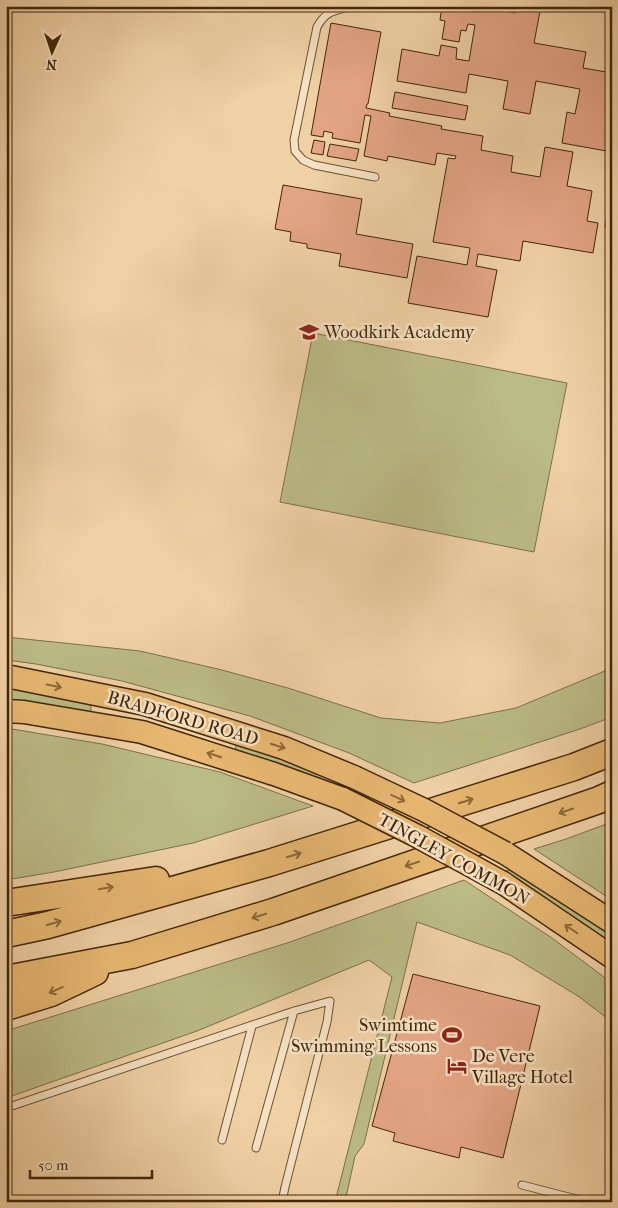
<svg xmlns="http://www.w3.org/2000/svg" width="618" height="1208" viewBox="0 0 618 1208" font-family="'IM FELL French Canon',serif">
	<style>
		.green { fill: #bbbb85; stroke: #7e7147 }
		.building { fill: #e4a584; stroke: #422709 }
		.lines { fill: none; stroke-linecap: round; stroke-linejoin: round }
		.service-casing { stroke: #6e5230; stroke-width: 9 }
		.primary-casing { stroke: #422709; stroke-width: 25 }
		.motorway-casing { stroke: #422709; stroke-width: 29 }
		.service { stroke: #f5e1c4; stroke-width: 7 }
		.primary { stroke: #e8b872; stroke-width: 22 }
		.motorway { stroke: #e8b872; stroke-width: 26 }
		.primary-bridge-casing { stroke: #422709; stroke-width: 25; stroke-linecap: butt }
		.primary-bridge { stroke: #e8b872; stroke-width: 22 }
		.oneway { stroke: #8d6838 }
		.labels { text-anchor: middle; stroke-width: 5; stroke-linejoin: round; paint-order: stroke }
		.poi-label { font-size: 18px; fill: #422709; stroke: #f5e1c4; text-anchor: start }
		.street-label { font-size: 18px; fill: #422709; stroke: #f5e1c4 }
	</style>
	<rect width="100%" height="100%" fill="#f0d1a5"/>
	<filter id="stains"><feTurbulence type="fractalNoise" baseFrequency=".004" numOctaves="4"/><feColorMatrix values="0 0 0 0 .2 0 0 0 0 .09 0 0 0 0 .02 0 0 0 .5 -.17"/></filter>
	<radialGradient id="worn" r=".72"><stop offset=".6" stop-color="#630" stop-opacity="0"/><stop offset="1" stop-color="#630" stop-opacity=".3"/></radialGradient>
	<path class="green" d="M313,333L567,383L534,552L280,502Z
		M6,637L140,651L222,670L288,688L381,718L440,723L516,708L612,668V717L580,729L414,783L349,753L250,716L122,681L36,664L6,660Z
		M6,686L89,703L91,707V712L88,713L6,702Z
		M6,728L102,744L220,772L313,806L193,843L54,872L6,880Z
		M242,742L358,787L340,790L238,752C235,749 235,747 237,743Z
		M612,822V900L534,849L566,839Z
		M513,869L612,934V946L501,872Z
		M464,880L552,938L612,983V1022L578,996L510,955L417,922L364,1144L355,1156L345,1202H335L392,977L369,960L197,1031L6,1098V1031L287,943Z"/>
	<path class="building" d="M442,6H501V10L515,13L516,6H541L534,43L586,52L583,68L612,73V152L562,143L567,112L575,114L580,89L536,81L530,114L503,109L508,81L469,74L466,93L397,81L402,49L439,56L441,45L457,48L456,59L469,61L475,25L468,24L466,31L461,30L459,42L442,39L445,21L440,20Z
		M331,23L381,32L368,104H367L366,108L390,113L389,116L442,126L441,129L483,136L481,150L513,156L511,172L540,177L545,147L573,152L567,186L592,191L587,221L598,223L593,253L523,241L520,261L478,254L476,266L497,270L488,317L408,303L417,256L467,265L470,248L433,242L448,158L455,159L456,156L437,153L435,165L388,156L387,161L364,156L371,116L365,115L360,143L332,138L333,133L324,131L323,137L311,135Z
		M395,92L468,106L465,120L392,108Z
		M314,140L325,142L323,155L311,153Z
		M330,144L359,149L356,161L327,156Z
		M283,185L362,199L356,234L413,244L407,278L339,266L341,254L307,248V244L290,241L291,232L275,229Z
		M611,194H612V228L605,227Z
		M413,974L540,1006L503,1158L461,1147L459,1158L393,1141L395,1133L372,1126Z"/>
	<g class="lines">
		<defs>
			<path id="service" d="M354,6C336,11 327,9 317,27L294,140L295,151L303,160L314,165L375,177
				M6,1108L294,1011L330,1001L327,1022L285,1187L282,1202
				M222,1140L252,1026
				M256,1148L294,1011
				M522,1185L588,1202"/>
			<path id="primary" d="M6,676L145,704L284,748L354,777
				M6,711L24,712L142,732L274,774L343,799
				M505,853L612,922
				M503,883L612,957"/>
			<path id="motorway" d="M6,903L156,880
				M6,934L48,925L269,863L574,767L612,752
				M6,979L132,955L273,912L599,800L612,794
				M6,1007L51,993L95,972"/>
		</defs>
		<use href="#service" class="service-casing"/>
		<use href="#primary" class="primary-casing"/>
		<use href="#motorway" class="motorway-casing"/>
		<use href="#service" class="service"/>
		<use href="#primary" class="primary"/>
		<use href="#motorway" class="motorway"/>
		<defs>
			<path id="primary-bridge" d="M354,777L424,810L505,853
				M343,799L417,836L503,883"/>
		</defs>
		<use href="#primary-bridge" class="primary-bridge-casing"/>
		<use href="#primary-bridge" class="primary-bridge"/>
	</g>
	<defs><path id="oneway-shaft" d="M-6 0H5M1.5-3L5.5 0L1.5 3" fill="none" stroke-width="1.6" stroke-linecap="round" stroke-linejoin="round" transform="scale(1.25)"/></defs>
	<g class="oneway">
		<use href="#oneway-shaft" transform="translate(54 686) rotate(11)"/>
		<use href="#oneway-shaft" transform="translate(278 746) rotate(18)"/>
		<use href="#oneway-shaft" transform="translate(214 755) rotate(-162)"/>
		<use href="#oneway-shaft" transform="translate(398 798) rotate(25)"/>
		<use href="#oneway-shaft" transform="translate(466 801) rotate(-17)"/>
		<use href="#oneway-shaft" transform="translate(566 811) rotate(161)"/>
		<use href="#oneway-shaft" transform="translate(294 855) rotate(-17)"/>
		<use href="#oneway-shaft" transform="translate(412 864) rotate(161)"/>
		<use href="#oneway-shaft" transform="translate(106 888) rotate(-9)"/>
		<use href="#oneway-shaft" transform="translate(259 916) rotate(163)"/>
		<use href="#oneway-shaft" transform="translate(54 923) rotate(-15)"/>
		<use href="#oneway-shaft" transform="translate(571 929) rotate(-146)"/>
		<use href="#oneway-shaft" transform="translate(56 990) rotate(156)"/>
	</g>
	<defs>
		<symbol id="school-bare" viewBox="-9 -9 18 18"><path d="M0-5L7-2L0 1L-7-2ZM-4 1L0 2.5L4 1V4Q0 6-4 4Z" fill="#8f2418" stroke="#f5e1c4" stroke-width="2.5" paint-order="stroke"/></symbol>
		<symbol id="stadium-bare" viewBox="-9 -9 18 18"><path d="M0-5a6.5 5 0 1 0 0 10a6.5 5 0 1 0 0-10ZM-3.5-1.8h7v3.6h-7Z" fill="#8f2418" stroke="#f5e1c4" stroke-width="2.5" paint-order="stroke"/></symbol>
		<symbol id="hotel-bare" viewBox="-9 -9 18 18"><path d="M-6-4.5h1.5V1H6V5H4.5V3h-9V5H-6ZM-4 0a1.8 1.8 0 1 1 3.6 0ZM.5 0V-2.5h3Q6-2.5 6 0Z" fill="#8f2418" stroke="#f5e1c4" stroke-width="2.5" paint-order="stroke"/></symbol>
	</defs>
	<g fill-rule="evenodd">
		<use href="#school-bare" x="295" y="318" width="28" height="28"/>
		<use href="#stadium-bare" x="438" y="1021" width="28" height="28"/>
		<use href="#hotel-bare" x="443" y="1052" width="28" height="28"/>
	</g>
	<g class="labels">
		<g class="poi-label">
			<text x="324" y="338">Woodkirk Academy</text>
			<text x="437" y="1031" text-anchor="end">Swimtime<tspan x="437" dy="21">Swimming Lessons</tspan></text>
			<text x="472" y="1062">De Vere<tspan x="472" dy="21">Village Hotel</tspan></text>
		</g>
		<g class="street-label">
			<text transform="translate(183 718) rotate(16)" y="6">BRADFORD ROAD</text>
			<text transform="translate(454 859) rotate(29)" y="6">TINGLEY COMMON</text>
		</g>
	</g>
	<rect width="618" height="1208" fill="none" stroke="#f0d1a5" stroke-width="25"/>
	<rect x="8" y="8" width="603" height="1193" fill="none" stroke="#422709" stroke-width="2.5"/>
	<rect x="12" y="12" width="593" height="1183" fill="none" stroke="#422709"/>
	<g transform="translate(52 52) rotate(183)" stroke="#f5e1c4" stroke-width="4" paint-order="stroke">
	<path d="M0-4L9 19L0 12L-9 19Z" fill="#422709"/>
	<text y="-8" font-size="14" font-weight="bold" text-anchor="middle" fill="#422709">N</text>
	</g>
	<path d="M30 1170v8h122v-8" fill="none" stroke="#422709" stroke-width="2.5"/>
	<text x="38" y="1170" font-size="15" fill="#422709" stroke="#f5e1c4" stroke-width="4" paint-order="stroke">50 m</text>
	<rect width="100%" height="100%" filter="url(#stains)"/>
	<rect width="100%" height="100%" fill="url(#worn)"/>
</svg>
